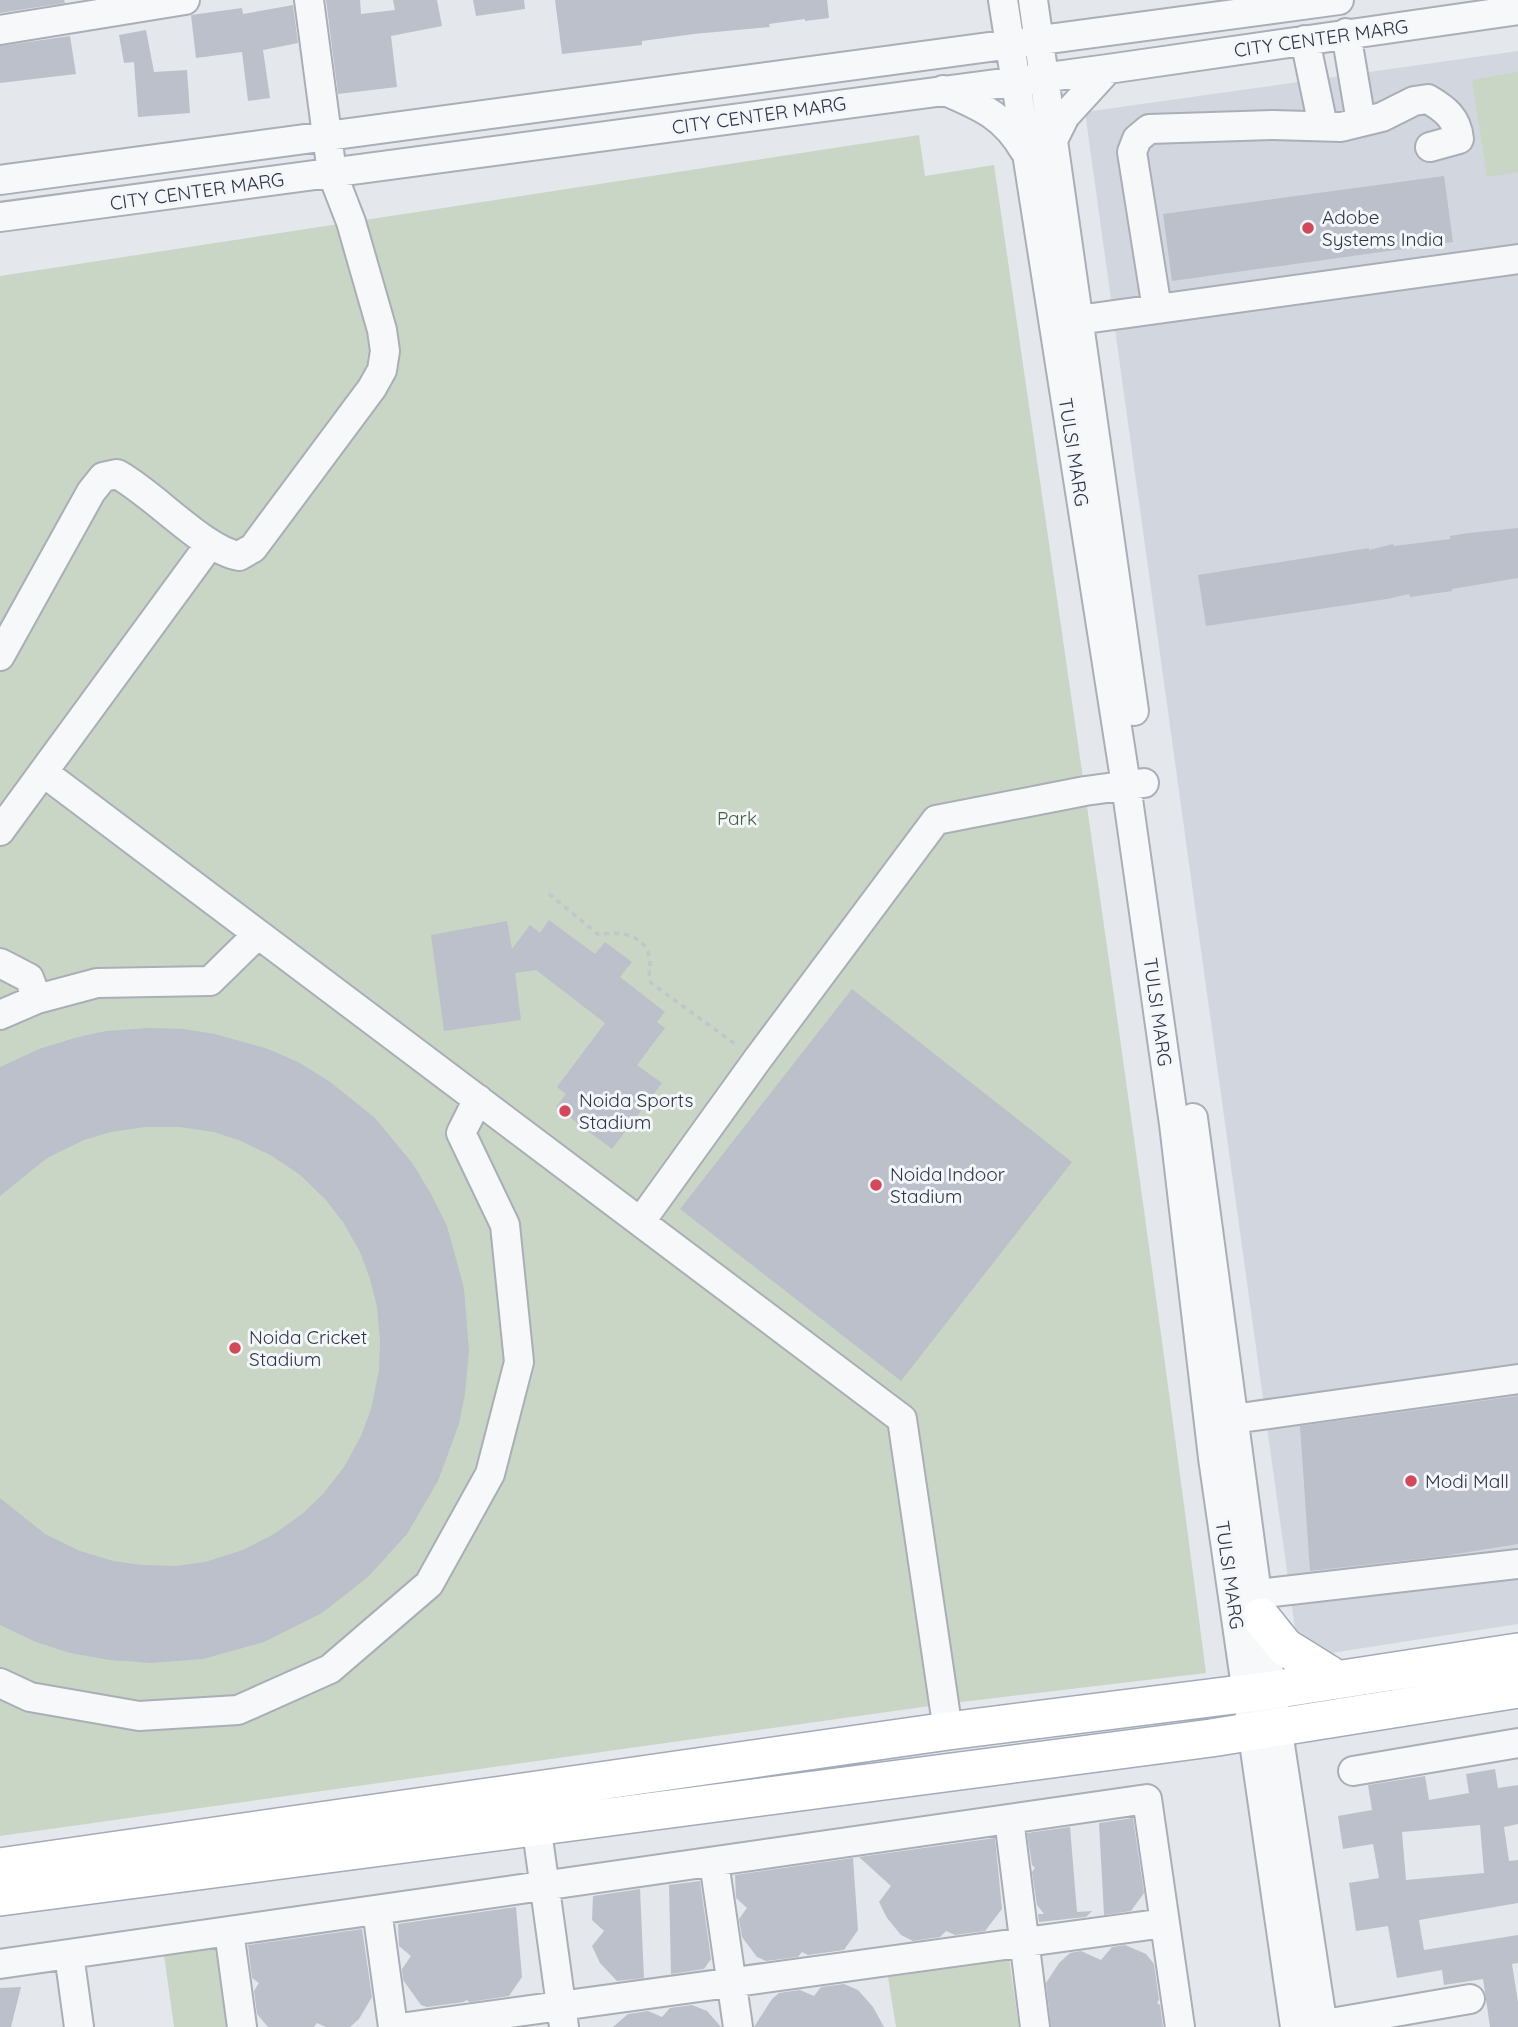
<svg xmlns="http://www.w3.org/2000/svg" width="1518" height="2027" viewBox="0 0 1518 2027" font-family="Quicksand,sans-serif">
	<style>
		.built { fill: #d2d6de }
		.green { fill: #c9d6c5 }
		.building { fill: #bbc0ca; fill-rule: evenodd }
		.lines { fill: none; stroke-linecap: round; stroke-linejoin: round }
		.minor-casing { stroke: #a9aeb7; stroke-width: 32 }
		.major-casing { stroke: #a3abb8; stroke-width: 40 }
		.path { stroke: #c2c5cb; stroke-width: 3.5; stroke-dasharray: 5 5; stroke-linecap: butt }
		.minor { stroke: #f7f8fa; stroke-width: 28 }
		.major { stroke: #fff; stroke-width: 37 }
		.poi-dot { fill: #d1495b; stroke: #f4f6f9; stroke-width: 2.5 }
		.labels { text-anchor: middle; stroke-width: 6; stroke-linejoin: round; paint-order: stroke }
		.street-label { font-size: 19px; fill: #2b3445; stroke: #f4f6f9 }
		.poi-label { font-size: 19px; fill: #2b3445; stroke: #f4f6f9; text-anchor: start }
		.park-label { font-size: 19px; fill: #3f6138; stroke: #f4f6f9 }
	</style>
	<rect width="100%" height="100%" fill="#e4e7ec"/>
	<path class="built" d="M1518,51V1624L1299,1658L1085,112Z"/>
	<path class="green" d="M1518,72V172L1487,177L1472,80Z
		M919,135L925,176L994,165C1067,667 1141,1169 1206,1673L944,1704L0,1836V276Z
		M220,1946L231,2027H174L164,1955Z
		M1009,1958L1019,2027H896L888,1977Z"/>
	<path class="building" d="M0,0H64L65,3L0,13Z
		M326,0H360L361,14L395,10L393,0H437L442,26L391,36L397,87L338,94Z
		M473,0H524L525,9L476,16Z
		M555,0H827L829,18L805,21V19L769,24L770,27L694,34L642,41V45L562,54Z
		M293,5L298,43L263,50L270,98L248,101L242,52L196,58L191,15L242,8L243,14Z
		M146,30L154,72L187,70L190,113L138,117L134,62L124,63L119,35Z
		M70,36L76,74L0,83V46Z
		M1444,176L1453,242L1172,281L1163,214Z
		M1518,528V578L1452,589V591L1410,597L1409,594L1387,599L1206,626L1198,575L1369,548V550L1393,544L1394,546L1450,539V536L1469,533Z
		M549,920L595,954L605,942L632,962L620,977L665,1012L657,1022L665,1028L637,1065L662,1083L612,1149L556,1107L566,1094L557,1087L605,1023L536,970L515,973L521,1020L444,1031L431,935L507,921L512,949L530,925L540,933Z
		M852,989L1072,1162L901,1381L680,1209Z
		M149,1028L183,1029L215,1034L268,1049L298,1062L329,1081L375,1118L413,1164L431,1194L447,1226L464,1288L469,1350L465,1394L459,1424L438,1481L407,1534L368,1577L322,1613L264,1642L203,1659L151,1663L110,1660L70,1653L36,1642L0,1625V1498L45,1534L80,1551L113,1561L142,1565L176,1566L205,1562L243,1550L274,1534L302,1514L323,1494L344,1467L361,1436L371,1409L379,1370L380,1341L377,1307L370,1279L360,1252L343,1222L325,1199L300,1175L272,1156L241,1141L214,1132L180,1127H145L111,1132L84,1140L47,1158L0,1196V1067L39,1049L78,1037L106,1031Z
		M1518,1396V1544L1444,1556L1310,1571L1300,1426Z
		M1495,1769L1498,1788L1518,1785V1824L1504,1827L1509,1861L1518,1860V1903L1419,1920L1424,1950L1518,1935V1963L1512,1964L1518,2002V2027H1490L1483,1979L1444,1985L1442,1970L1397,1978L1388,1926L1356,1931L1349,1883L1379,1878L1373,1844L1343,1849L1338,1816L1372,1810L1368,1785L1425,1776L1429,1800L1469,1793L1466,1774ZM1480,1825L1484,1873L1406,1880L1402,1832Z
		M1133,1818L1144,1893L1131,1911L1104,1915L1099,1823Z
		M1070,1827L1077,1912L1092,1911L1086,1917L1039,1922L1038,1914H1044L1037,1905L1032,1872L1035,1868L1032,1865L1027,1833Z
		M995,1838L1002,1909L985,1931L955,1935L946,1931L940,1937L913,1941L901,1935L887,1918L879,1902L891,1886L859,1857Z
		M853,1858L858,1930L844,1950L808,1955L802,1952L798,1957L766,1961L757,1957L742,1937L739,1919L747,1908L736,1898L735,1875Z
		M700,1881L711,1959L704,1969L671,1974L669,1885Z
		M640,1889L644,1978L617,1981L600,1963L592,1946L604,1931L592,1920L593,1896Z
		M516,1907L522,1977L509,1996L470,2002L466,2000L464,2002L427,2007L421,2005L403,1980L402,1969L411,1956L399,1946L398,1924Z
		M362,1929L372,1997L359,2019L350,2027H326L317,2023L314,2027H268L257,2014L254,1991L259,1983L252,1978L248,1945Z
		M1125,1945L1146,1954L1154,1964L1159,2000L1157,2003L1160,2005L1163,2027H1051L1046,1983L1059,1963L1070,1953L1081,1951L1101,1960L1112,1947Z
		M844,1984L858,1990L873,2007L884,2027H754L772,1999L779,1993L800,1990L814,1996L821,1987Z
		M21,1987L11,2027H0V1988Z
		M692,2005L707,2011L721,2027H613L628,2014L648,2011L662,2017L670,2008Z"/>
	<g class="lines">
		<defs>
			<path id="minor" d="M1003,0L1126,785L1174,1124L1213,1458L1295,2027
				M1033,0L1134,711
				M0,30L185,0
				M1346,33L1361,122
				M1305,40L1323,126
				M943,90C979,106 1003,114 1024,150
				M1053,140L1065,116L1108,69
				M0,180L1339,0
				M0,217L1108,69L1518,10
				M1157,309L1132,152L1137,139L1149,129L1273,125L1341,127L1382,117L1414,101L1428,99C1445,109 1457,118 1459,139L1430,147
				M1078,320L1518,259
				M0,656L91,492L103,477L117,474C153,493 203,550 239,556L253,548L372,388L382,370L385,351L382,330L351,222L332,173L309,0
				M43,772L902,1419L948,1731
				M0,831L210,544
				M0,963L29,978L37,999
				M0,1015L37,999L97,983L210,981L258,934
				M1193,1118L1257,1594L1323,2027
				M641,1221L757,1060L936,820L1085,791L1144,783
				M1233,1419L1518,1379
				M1257,1594L1518,1564
				M0,1683L30,1697L139,1716L238,1710L330,1669L429,1584L490,1474L519,1362L505,1225L461,1133L478,1099
				M1353,1771L1518,1743
				M534,1809L564,2027
				M1009,1819L1035,2027
				M714,1862L738,2027
				M377,1910L393,2027
				M229,1931L242,2027
				M69,1954L79,2027
				M0,1964L1147,1799L1180,2027
				M407,2027L1165,1923
				M1308,2027L1470,1999"/>
			<path id="major" d="M1261,1617L1285,1647L1338,1680
				M0,1867L948,1731L1272,1690L1518,1652
				M0,1897L1211,1738L1518,1689"/>
		</defs>
		<use href="#minor" class="minor-casing"/>
		<use href="#major" class="major-casing"/>
		<path class="path" d="M549,894L599,935C619,930 647,935 650,960C650,968 648,974 651,983L738,1046"/>
		<use href="#minor" class="minor"/>
		<use href="#major" class="major"/>
	</g>
	<g class="poi-dot">
		<circle cx="1308" cy="228" r="7"/>
		<circle cx="565" cy="1111" r="7"/>
		<circle cx="876" cy="1185" r="7"/>
		<circle cx="235" cy="1348" r="7"/>
		<circle cx="1411" cy="1481" r="7"/>
	</g>
	<g class="labels">
		<g class="street-label">
			<text transform="translate(1321 38) rotate(-8)" y="7">CITY CENTER MARG</text>
			<text transform="translate(759 115) rotate(-8)" y="7">CITY CENTER MARG</text>
			<text transform="translate(197 191) rotate(-8)" y="7">CITY CENTER MARG</text>
			<text transform="translate(1074 452) rotate(81)" y="7">TULSI MARG</text>
			<text transform="translate(1158 1012) rotate(82)" y="7">TULSI MARG</text>
			<text transform="translate(1230 1575) rotate(82)" y="7">TULSI MARG</text>
		</g>
		<g class="poi-label">
			<text x="1322" y="224">Adobe<tspan x="1322" dy="22">Systems India</tspan></text>
			<text x="579" y="1107">Noida Sports<tspan x="579" dy="22">Stadium</tspan></text>
			<text x="890" y="1181">Noida Indoor<tspan x="890" dy="22">Stadium</tspan></text>
			<text x="249" y="1344">Noida Cricket<tspan x="249" dy="22">Stadium</tspan></text>
			<text x="1425" y="1488">Modi Mall</text>
		</g>
		<g class="park-label">
			<text x="737" y="825">Park</text>
		</g>
	</g>
</svg>
